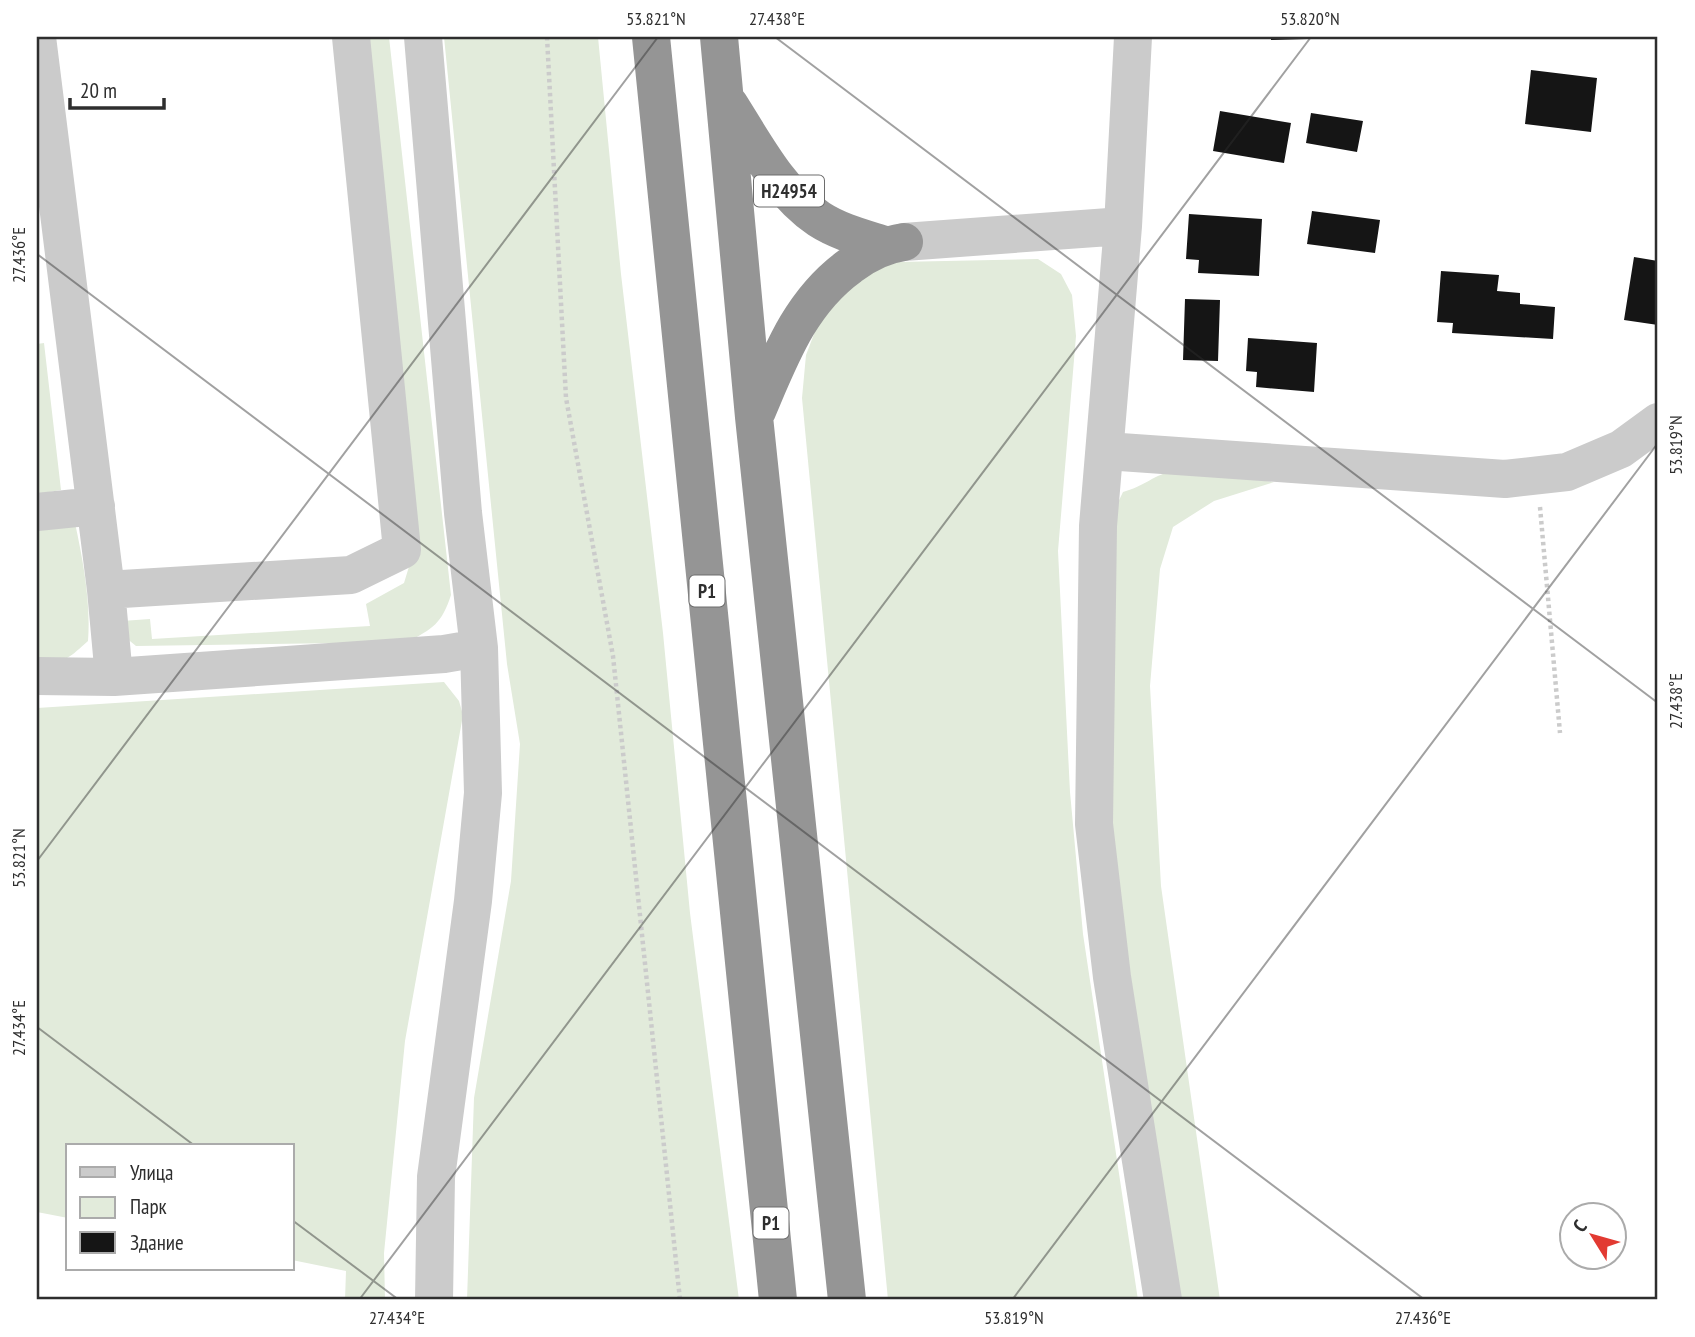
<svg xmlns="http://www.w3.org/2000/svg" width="1695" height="1337" viewBox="0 0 1695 1337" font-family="'PT Sans Narrow',sans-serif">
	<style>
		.green { fill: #e2ebdb }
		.building { fill: #151515 }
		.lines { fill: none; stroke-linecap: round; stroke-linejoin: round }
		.path { stroke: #cbcbcb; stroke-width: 4.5; stroke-dasharray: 3.5 3.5; stroke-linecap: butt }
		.minor { stroke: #cbcbcb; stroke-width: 38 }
		.highway { stroke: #959595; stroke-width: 38 }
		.ticks { fill: none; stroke: #2e2e2e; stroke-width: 2; stroke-opacity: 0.45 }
		.labels { text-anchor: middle; stroke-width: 7; stroke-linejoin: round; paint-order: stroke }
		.shield { fill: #fff; stroke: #6d6d6d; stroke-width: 2 }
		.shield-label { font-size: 19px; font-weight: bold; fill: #2e2e2e }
		.neatline { fill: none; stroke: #2e2e2e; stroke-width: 2.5 }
		.ticks-label { font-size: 18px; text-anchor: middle; fill: #2e2e2e }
	</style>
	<rect width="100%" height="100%" fill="#fff"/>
	<path class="green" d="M363,37H389L451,595C442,623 433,629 407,642L136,646L125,637L122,621L150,619L152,639L370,626L366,604L404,583L418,537Z
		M444,37H598L621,274L663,633L690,913L739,1300H467L474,1098L511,881L520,744L507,664Z
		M1038,259L1061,274L1072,295L1076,336L1058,551L1070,792L1083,934L1138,1300H888L802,398L806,355L819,321L835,299L869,272L897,262Z
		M44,343L61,490L37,494V344Z
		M1176,470L1274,482L1214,501L1173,527L1160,569L1150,686L1161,886L1220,1300H1180L1114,868L1108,708L1113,513L1123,492C1145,486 1153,475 1176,470Z
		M75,523C83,560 91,603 88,641C69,658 63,665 37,663V527Z
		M444,682L459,701L463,715L405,1041L384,1253L385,1300H345L346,1271L292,1260V1146H68V1218L37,1212V708Z"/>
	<path class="building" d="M1271,37H1307V39L1271,40Z
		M1531,70L1597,78L1591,132L1525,124Z
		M1220,111L1291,123L1284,163L1213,151Z
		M1311,113L1363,121L1357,152L1306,143Z
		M1312,211L1380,220L1375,253L1307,244Z
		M1189,214L1262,219L1259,276L1198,273L1199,260L1186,259Z
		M1634,257L1658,261V325L1624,320Z
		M1441,271L1499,275L1497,291L1520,293V304L1555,307L1553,339L1452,333L1453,323L1437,322Z
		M1185,299L1220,300L1218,361L1183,360Z
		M1248,338L1317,343L1314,392L1256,387L1257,372L1246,371Z"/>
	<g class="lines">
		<path class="path" d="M547,37L566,398L613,656L680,1300
			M1540,507L1560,733"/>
		<path class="minor" d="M37,37L106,590L114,677
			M423,37L463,513L479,648L483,793L473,901L436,1177L434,1300
			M1133,37L1123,226L1098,526L1094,824L1112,977L1163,1300
			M904,242L1123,226
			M1106,451L1505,479L1567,472L1621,449L1658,422
			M37,512L96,506
			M106,590L351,575L402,550L351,37
			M37,676L114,677L444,654L479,648"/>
		<path class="highway" d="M651,37L778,1300
			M719,37L754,417L847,1300
			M729,104C754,143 779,192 819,219C839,232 863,238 885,245
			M757,411C780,357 800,302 850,266C867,253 883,245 904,242"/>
	</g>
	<path class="ticks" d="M775,37L1658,703M37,254L1425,1300M37,861L658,37M37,1027L195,1146M292,1220L399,1300M359,1300L1311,37M1012,1300L1658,443"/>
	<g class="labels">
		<g class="shield">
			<rect x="754" y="175.5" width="70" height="31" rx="5"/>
			<rect x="689.5" y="575.5" width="35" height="31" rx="5"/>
			<rect x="753.5" y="1207.5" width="35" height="31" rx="5"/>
		</g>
		<g class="shield-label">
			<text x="789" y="198">Н24954</text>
			<text x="707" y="598">Р1</text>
			<text x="771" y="1230">Р1</text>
		</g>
	</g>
	<rect width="1695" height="1337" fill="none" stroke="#ffffff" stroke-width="77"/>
	<rect x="66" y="1144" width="228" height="126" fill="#ffffff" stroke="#ababab" stroke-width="2"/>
	<rect x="80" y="1167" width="35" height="10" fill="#cbcbcb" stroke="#ababab" stroke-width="2"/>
	<text x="130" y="1180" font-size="21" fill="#2e2e2e">Улица</text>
	<rect x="80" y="1197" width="35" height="21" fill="#e2ebdb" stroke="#ababab" stroke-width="2"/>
	<text x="130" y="1214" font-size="21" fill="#2e2e2e">Парк</text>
	<rect x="80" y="1232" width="35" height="21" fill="#151515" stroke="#ababab" stroke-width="2"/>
	<text x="130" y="1250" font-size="21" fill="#2e2e2e">Здание</text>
	<g transform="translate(1593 1236) rotate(307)"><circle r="33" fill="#ffffff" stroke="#ababab" stroke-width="2"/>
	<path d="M0-5L12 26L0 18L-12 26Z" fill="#e23a32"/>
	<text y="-10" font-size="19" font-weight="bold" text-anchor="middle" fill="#2e2e2e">С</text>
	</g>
	<path d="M70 98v10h94v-10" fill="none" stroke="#2e2e2e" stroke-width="3.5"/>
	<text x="80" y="98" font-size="21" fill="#2e2e2e" stroke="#ffffff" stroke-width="5" paint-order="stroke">20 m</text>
	<rect x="38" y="38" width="1618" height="1260" class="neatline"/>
	<g class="ticks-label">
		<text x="656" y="25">53.821°N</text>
		<text x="777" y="25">27.438°E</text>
		<text x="1310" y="25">53.820°N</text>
		<text transform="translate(19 255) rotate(-90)" y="6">27.436°E</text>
		<text transform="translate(1676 445) rotate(-90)" y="6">53.819°N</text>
		<text transform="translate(1676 701) rotate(-90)" y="6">27.438°E</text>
		<text transform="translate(19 858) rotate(-90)" y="6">53.821°N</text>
		<text transform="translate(19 1028) rotate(-90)" y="6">27.434°E</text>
		<text x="397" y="1324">27.434°E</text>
		<text x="1014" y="1324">53.819°N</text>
		<text x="1423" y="1324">27.436°E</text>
	</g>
</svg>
